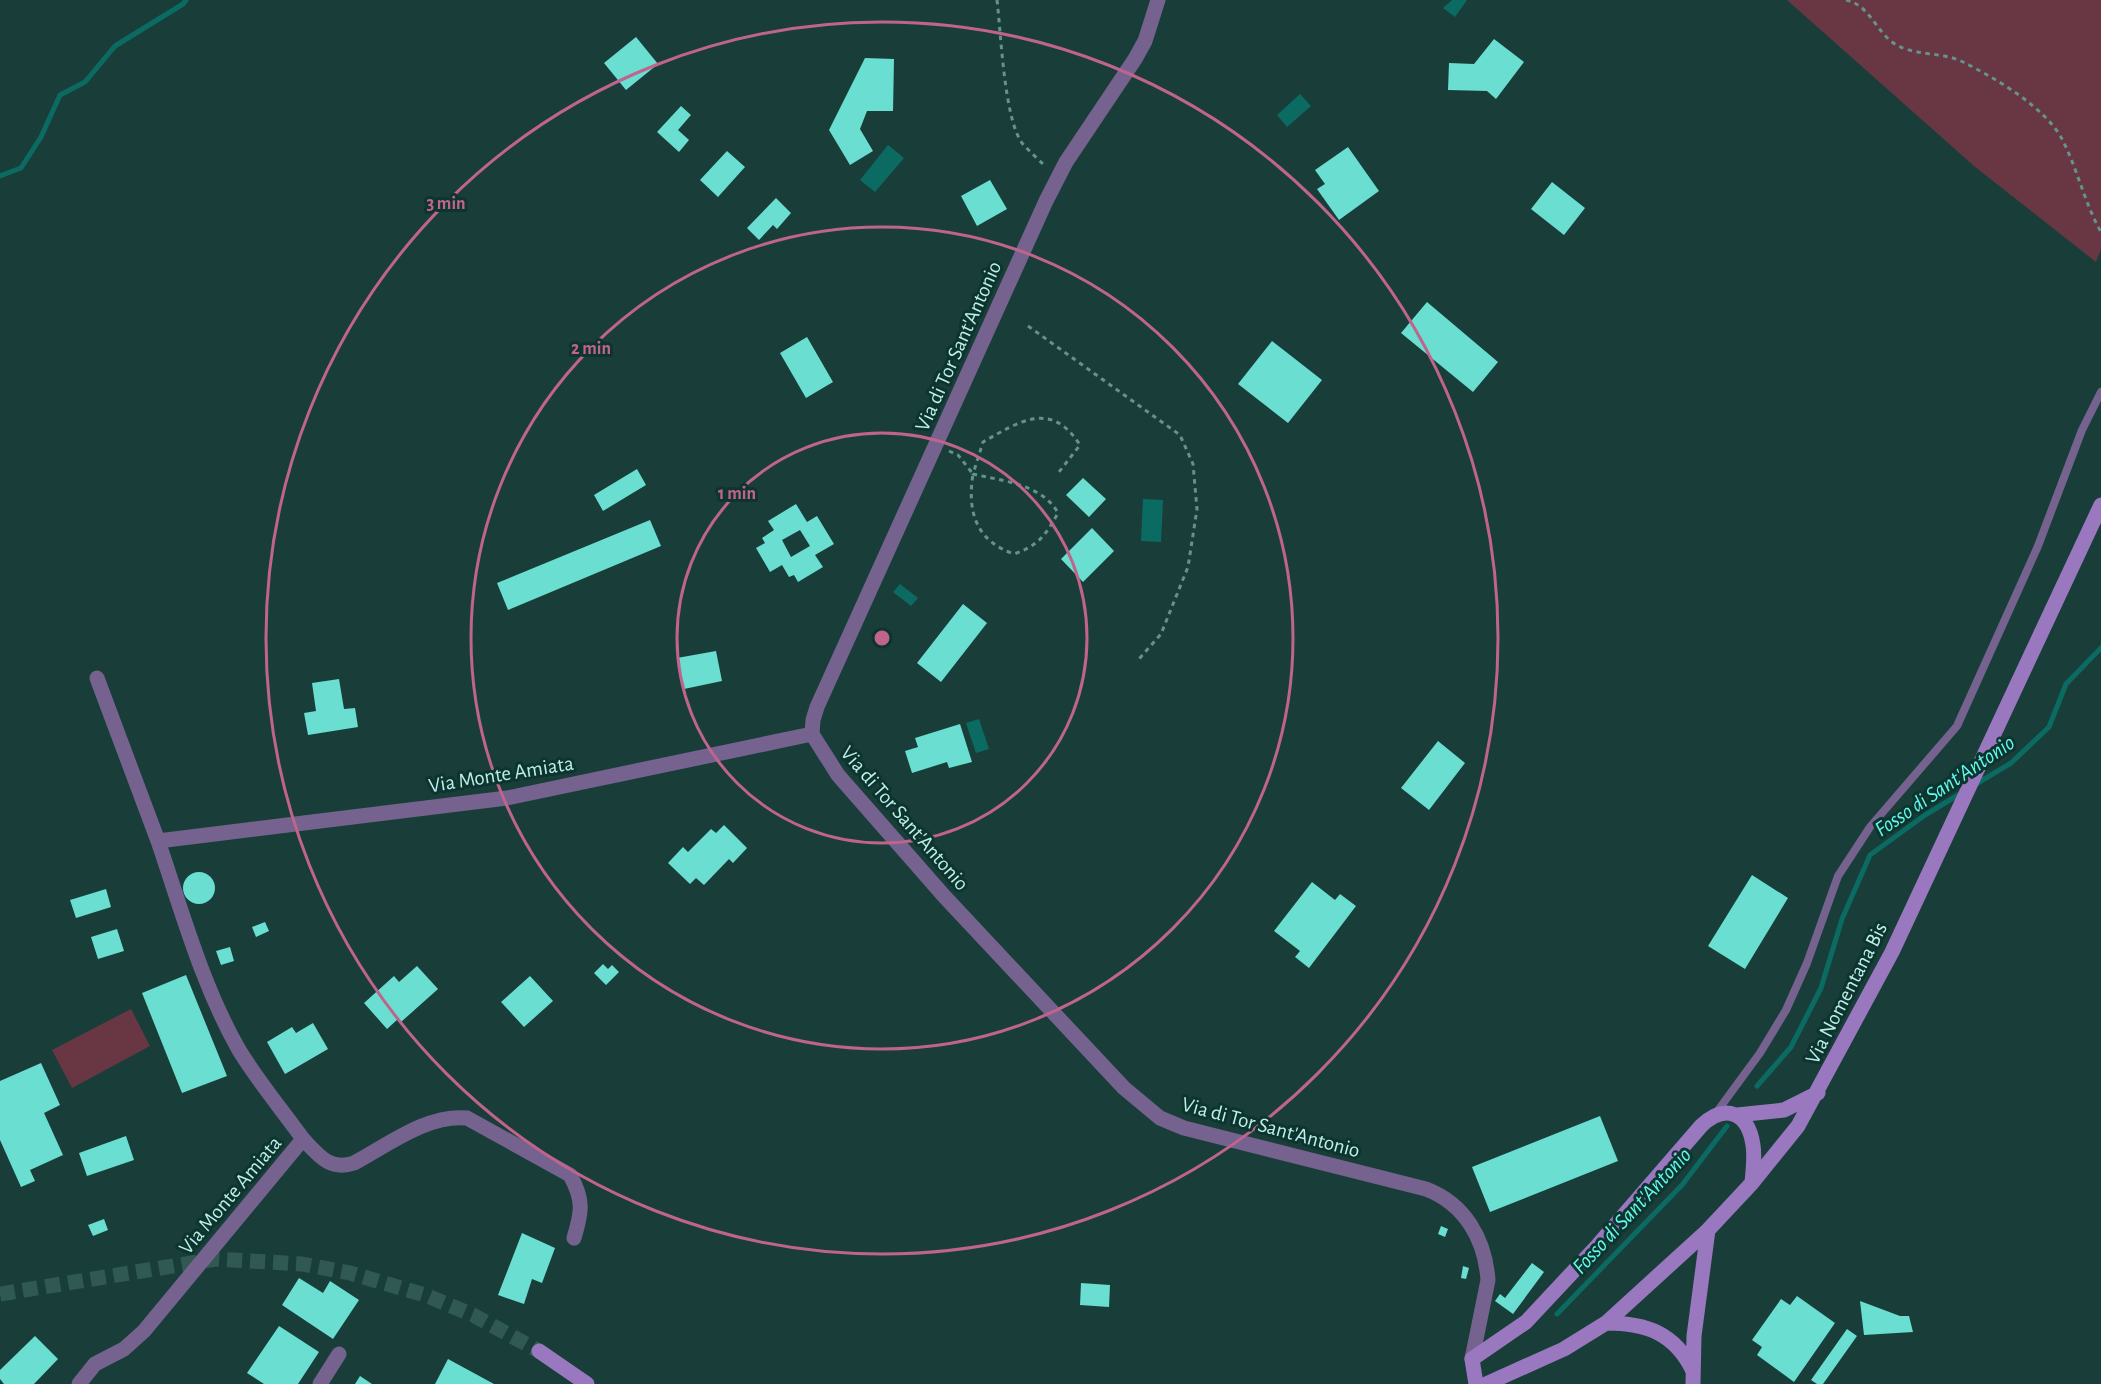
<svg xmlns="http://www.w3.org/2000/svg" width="2101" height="1384" viewBox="0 0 2101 1384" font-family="'Alegreya Sans',sans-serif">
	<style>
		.green { fill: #693743 }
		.water { fill: #0b6b63 }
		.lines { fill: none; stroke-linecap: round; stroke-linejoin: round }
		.stream { stroke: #0b6b63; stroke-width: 5 }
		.building { fill: #6aded1; fill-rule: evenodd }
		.secondary-tunnel { stroke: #315954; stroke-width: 15; stroke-dasharray: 15 8; stroke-linecap: butt }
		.path { stroke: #66928c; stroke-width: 3; stroke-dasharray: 4.5 4.5; stroke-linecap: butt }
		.lane { stroke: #76628f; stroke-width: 8 }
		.street { stroke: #76628f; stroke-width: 15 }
		.secondary { stroke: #9a78bf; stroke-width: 15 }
		.ring { fill: none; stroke: #c0648c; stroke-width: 3 }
		.labels { text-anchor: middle; stroke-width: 6; stroke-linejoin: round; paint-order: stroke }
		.street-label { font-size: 21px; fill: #bcf0e8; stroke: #0e3430 }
		.water-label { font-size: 22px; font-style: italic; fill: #62fbeb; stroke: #0e3430 }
		.centre { fill: #c0648c; stroke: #0e3430; stroke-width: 3 }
		.ring-label { font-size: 18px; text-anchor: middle; font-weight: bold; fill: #c0648c; stroke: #0e3430; stroke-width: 6; stroke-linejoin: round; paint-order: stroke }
	</style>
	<rect width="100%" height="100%" fill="#193e3a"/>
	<path class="green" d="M1787,0H2101V249L2096,262L1974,166Z
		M131,1009L150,1046L72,1088L52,1050Z"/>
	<path class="water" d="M1452,0H1467L1455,17L1443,8Z
		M1300,94L1311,106L1287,127L1277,115Z
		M888,145L904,158L875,192L860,180Z
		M1143,499L1163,500L1161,542L1141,541Z
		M900,584L918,598L911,606L893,592Z
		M979,719L989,749L976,753L966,723Z"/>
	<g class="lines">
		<path class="stream" d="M0,176L21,168L41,137L60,95L85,82L115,46L183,4L186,0
			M1976,784L2011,763L2049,727L2066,684L2101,648
			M1757,1086L1791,1047L1821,988L1842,919L1870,855L1925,815L1963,792
			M1557,1314L1682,1185L1727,1126"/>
	</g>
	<path class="building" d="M636,37L658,64L626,90L604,63Z
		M1494,39L1524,62L1496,99L1487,91L1448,90L1449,63L1474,64Z
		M865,58L894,59L893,111H867L860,129L873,151L850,165L829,130Z
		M681,106L691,115L678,130L689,140L679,152L657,132Z
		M1348,147L1379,191L1339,220L1317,189L1325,184L1315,170Z
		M727,151L745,167L718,197L700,180Z
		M990,180L1007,209L977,226L961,196Z
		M1552,182L1585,208L1564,235L1531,209Z
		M776,198L791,213L777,229L773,225L759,240L747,228Z
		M1427,302L1498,362L1473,392L1401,333Z
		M807,337L833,382L806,398L780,353Z
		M1272,341L1322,380L1288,423L1238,384Z
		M637,469L646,485L603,511L594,495Z
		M1083,478L1106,499L1089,517L1066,495Z
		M796,504L807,522L817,516L834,544L815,555L823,567L798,582L794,575L789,577L782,565L770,572L756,548L765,543L762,538L774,530L768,521ZM800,530L810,546L791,557L782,540Z
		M650,520L661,546L508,610L497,583Z
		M1092,528L1114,551L1083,582L1061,559Z
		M963,604L987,623L941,682L917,663Z
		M716,651L722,681L684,689L677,658Z
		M339,679L344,709L355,708L358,727L308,735L304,713L316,711L312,683Z
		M960,724L972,762L949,768L947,762L912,773L905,751L918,747L915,738Z
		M1438,741L1465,763L1429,810L1401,788Z
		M724,825L747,848L733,863L729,859L704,885L696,878L690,884L668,863L683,847L688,852L711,829L716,833Z
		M183 888a16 16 0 1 1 32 0a16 16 0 1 1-32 0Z
		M1752,875L1788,898L1745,969L1708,946Z
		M1312,882L1335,900L1340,894L1356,906L1309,968L1295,957L1300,951L1274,931Z
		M106,889L111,907L76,918L70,900Z
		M265,922L269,931L256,937L252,927Z
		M117,929L124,951L98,959L91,937Z
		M230,947L234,961L221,965L216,951Z
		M603,964L608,969L612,965L619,972L606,985L594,973Z
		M417,966L438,989L401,1022L398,1019L387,1029L364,1003L394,976L399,982Z
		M186,975L227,1076L182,1093L142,993Z
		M530,976L553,1001L524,1027L501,1002Z
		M313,1023L328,1049L285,1074L267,1042L292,1027L296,1033Z
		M41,1063L60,1105L44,1113L63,1155L30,1170L35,1181L21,1187L0,1140V1081Z
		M1600,1116L1618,1161L1490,1212L1472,1167Z
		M126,1136L134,1160L87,1176L79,1153Z
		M104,1219L108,1230L93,1236L88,1225Z
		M1441,1226L1448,1229L1445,1237L1438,1234Z
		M522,1233L555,1248L542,1283L532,1279L524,1304L498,1295Z
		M1532,1263L1544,1272L1513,1314L1495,1301L1500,1294L1505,1298Z
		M1463,1266L1469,1268L1466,1279L1461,1278Z
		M299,1278L323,1293L330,1281L359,1300L333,1339L282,1305Z
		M1081,1283L1110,1285L1109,1307L1080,1305Z
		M1797,1296L1835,1323L1794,1382L1757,1355L1762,1347L1752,1340L1781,1299L1790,1305Z
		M1860,1301L1900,1316H1909L1913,1332L1864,1335Z
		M279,1326L319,1352L298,1384H264L247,1373Z
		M1847,1329L1857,1336L1823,1384H1817L1811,1380Z
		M35,1336L58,1359L34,1384H4L0,1379V1370Z
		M448,1359L494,1384H435Z
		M360,1376L372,1384H355Z"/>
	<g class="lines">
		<path class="secondary-tunnel" d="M0,1294L216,1259L302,1264L350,1273L425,1295L473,1315L539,1351"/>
		<path class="path" d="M997,0C1001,33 1004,118 1022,143C1029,151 1038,159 1045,166
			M1846,0C1869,5 1875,29 1892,42C1912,57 1942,51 1963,62C1995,78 2045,107 2062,139C2078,170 2084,202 2101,232
			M1028,326L1180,435L1193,464L1197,509L1188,567L1161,634L1139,659
			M949,451L958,455L973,474C967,512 976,541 1014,554C1039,545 1045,536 1058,513C1042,484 1002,481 973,474L983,442C1020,421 1051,400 1080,445L1059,472"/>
		<path class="lane" d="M1716,1113L1760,1053L1786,1010L1807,963L1838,876L1870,827L1957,726L2038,546L2082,430L2101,392"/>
		<path class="street" d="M1158,0L1145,41L1135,59L1066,162L1046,201L817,707L813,720L812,734L838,775L944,896L1124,1088L1160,1118L1184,1128L1426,1189C1465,1204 1485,1239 1488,1280L1472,1359
			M97,678L158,841
			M303,1139C319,1156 330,1171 354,1163C388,1145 427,1114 467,1118L570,1175C584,1200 582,1212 574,1238
			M79,1384L95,1364L124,1349L144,1331L303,1139C282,1110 258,1081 239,1050C202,985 182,911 158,841L507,798L812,734
			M320,1384L339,1354"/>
		<path class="secondary" d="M1737,1115L1784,1110L1818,1093
			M1606,1323C1646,1323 1675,1333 1693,1371
			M539,1351L587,1384
			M1476,1384L1472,1359L1526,1322L1598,1245L1701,1126C1725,1103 1748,1112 1753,1145C1755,1157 1753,1170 1752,1183
			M1486,1384L1564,1349L1606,1323L1708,1230L1752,1183L1798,1126L1892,952L2101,505
			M1693,1384L1694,1336L1708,1230"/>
	</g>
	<g class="ring">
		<circle cx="882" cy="638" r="205"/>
		<circle cx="882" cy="638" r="411"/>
		<circle cx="882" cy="638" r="616"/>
	</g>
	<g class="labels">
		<g class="street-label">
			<text transform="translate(958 346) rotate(-66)" y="7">Via di Tor Sant'Antonio</text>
			<text transform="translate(501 774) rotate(-9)" y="7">Via Monte Amiata</text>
			<text transform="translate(905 818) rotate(49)" y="7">Via di Tor Sant'Antonio</text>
			<text transform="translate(1846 993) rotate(-63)" y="7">Via Nomentana Bis</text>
			<text transform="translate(1271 1127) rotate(15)" y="7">Via di Tor Sant'Antonio</text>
			<text transform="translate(230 1195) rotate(-50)" y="7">Via Monte Amiata</text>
		</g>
		<g class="water-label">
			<text transform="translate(1944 785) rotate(-34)" y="8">Fosso di Sant'Antonio</text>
			<text transform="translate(1631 1210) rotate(-47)" y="8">Fosso di Sant'Antonio</text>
		</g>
	</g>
	<circle cx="882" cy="638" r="9" class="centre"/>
	<g class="ring-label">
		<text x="446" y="209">3 min</text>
		<text x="591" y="354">2 min</text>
		<text x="737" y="499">1 min</text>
	</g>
</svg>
